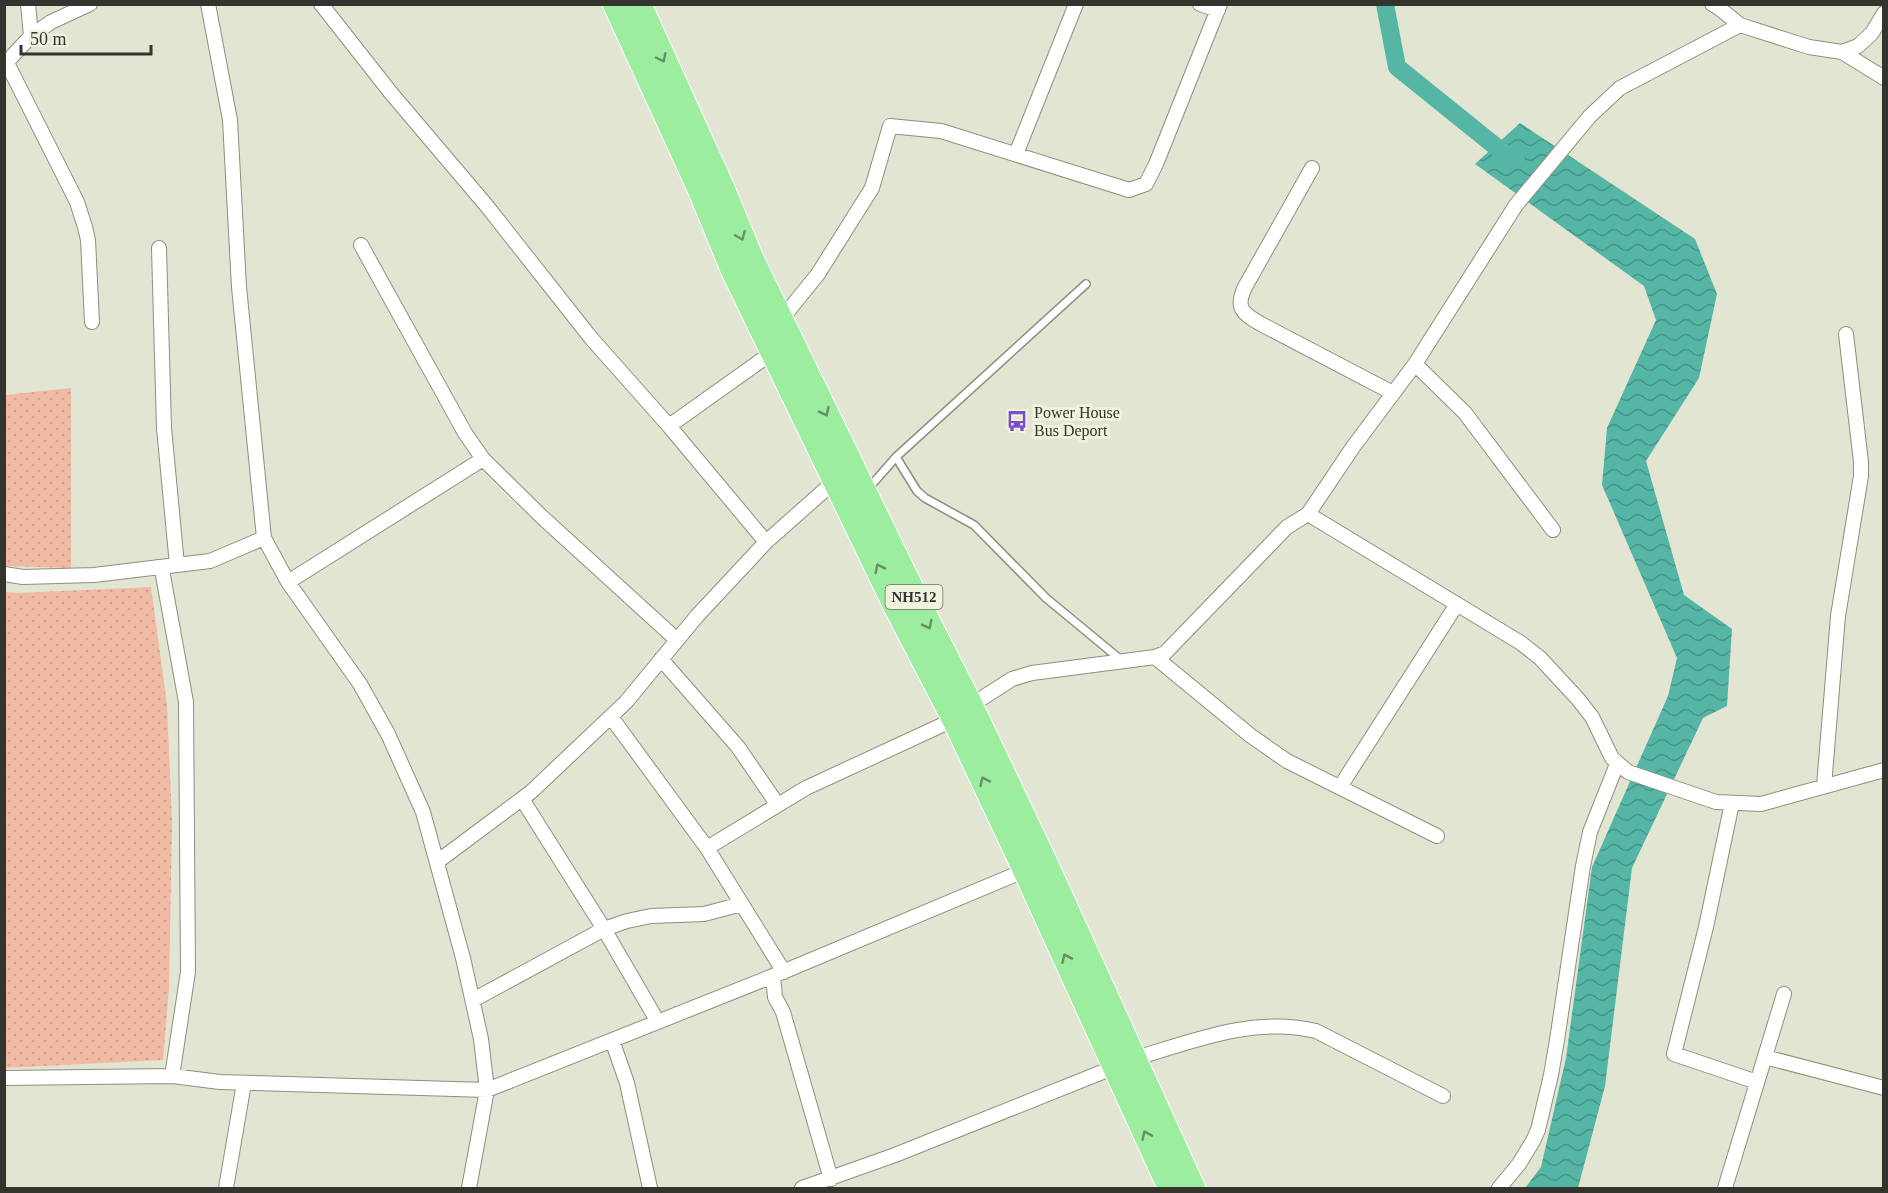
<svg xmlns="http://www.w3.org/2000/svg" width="1888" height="1193" viewBox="0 0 1888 1193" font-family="Georgia,serif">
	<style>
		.grass { fill: url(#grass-dots) }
		.water { fill: url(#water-waves) }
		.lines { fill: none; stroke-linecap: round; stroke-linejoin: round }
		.canal { stroke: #55b6a5; stroke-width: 18 }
		.lane-casing { stroke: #8d8f7f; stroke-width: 10 }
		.street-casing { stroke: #8d8f7f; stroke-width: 16 }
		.highway-casing { stroke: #fff; stroke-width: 28 }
		.lane { stroke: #fff; stroke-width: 7 }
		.street { stroke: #fff; stroke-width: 14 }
		.highway { stroke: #9ced9f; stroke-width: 26 }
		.oneway { stroke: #689066 }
		.labels { text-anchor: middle; stroke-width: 6; stroke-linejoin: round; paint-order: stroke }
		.shield { fill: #f0f2e0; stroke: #6c6d63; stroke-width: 1.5 }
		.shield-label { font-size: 15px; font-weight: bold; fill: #33342d }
		.poi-label { font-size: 16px; fill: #33342d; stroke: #f0f2e0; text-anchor: start }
	</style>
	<defs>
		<pattern id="grass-dots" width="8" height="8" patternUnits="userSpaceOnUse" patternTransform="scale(1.5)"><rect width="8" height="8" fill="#f1baa4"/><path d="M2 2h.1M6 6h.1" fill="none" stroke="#cfa08e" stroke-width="1.8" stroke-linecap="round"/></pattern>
		<pattern id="water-waves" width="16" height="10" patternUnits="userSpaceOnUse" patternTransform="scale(1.5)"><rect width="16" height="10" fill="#55b6a5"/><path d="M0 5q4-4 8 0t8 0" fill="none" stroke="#479587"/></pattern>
	</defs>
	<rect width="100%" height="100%" fill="#e3e5d3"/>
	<path class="grass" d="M71,388V568L5,566V395Z
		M151,587L167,705L172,822L169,988L163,1060L5,1068V592L17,593Z"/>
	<path class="water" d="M1520,123L1695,239L1717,294L1699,378L1646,461L1684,595L1732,629L1727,706L1703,718L1632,868L1605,1086L1578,1188H1525L1541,1167L1566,1058L1592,867L1668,696L1677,658L1602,485L1607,428L1656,320L1644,286L1475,164Z"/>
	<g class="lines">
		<path class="canal" d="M1385,4L1397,67L1500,150L1516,160"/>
		<defs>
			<path id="lane" d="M896,457L917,491L925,498L974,525L1046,598L1121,660
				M868,489L896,457L1086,284"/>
			<path id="street" d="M28,4L31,36
				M208,4L230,120L239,287L264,538L288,582L360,684L388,734L423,812L463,958L481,1039L487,1090L469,1188
				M321,4L391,93L486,205L591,338L669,426L766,542
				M1200,4L1218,10
				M1712,4L1719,8L1740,25L1809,47L1842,52L1858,46L1872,33L1884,13
				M1842,52L1884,78
				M7,63L77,202L85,227L88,240L92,322
				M4,65L31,36L51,22L90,4
				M1016,154L1076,4
				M1312,168L1245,287C1235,308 1242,313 1261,324L1393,393
				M361,245L465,433L483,459L542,517L677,640
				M159,248L164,428L177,565
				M777,322L780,321L818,274L872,188L890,126L941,131L1129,190L1146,184L1156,164L1220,4
				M1415,364L1465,413L1553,530
				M669,426L773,352
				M1308,514L1521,643L1540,658L1578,699L1592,717L1612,758L1628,772L1716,802L1761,804L1884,770
				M158,567L162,570L186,702L188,972L172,1076
				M4,574L23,577L94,575L210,561L264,538
				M288,582L483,459
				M1155,657L1251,736L1287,761L1437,836
				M661,659L738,747L773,798L776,806
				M970,706L1012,679L1032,673L1155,657L1165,653L1287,527L1308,514L1353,447L1415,364L1516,205L1590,116L1620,88L1740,25
				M611,717L707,848L784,972
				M1824,786L1838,616L1861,476V462L1846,334
				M1340,787L1457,604
				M522,799L604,929L658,1022
				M1732,803L1706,927L1674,1054L1757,1082
				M707,848L806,788L955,719
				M437,862L531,792L626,702L697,616L766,542L836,480
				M773,976L775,997L783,1012L831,1179
				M473,1000L604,929L627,921L651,916L704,914L742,904
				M612,1040L627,1083L650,1188
				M1765,1057L1884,1088
				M1133,1059C1193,1041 1254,1016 1316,1031L1443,1096
				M4,1078L172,1076L220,1082L487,1090L773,976L1026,870
				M226,1188L244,1083
				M802,1188L895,1155L1115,1067
				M1499,1188L1519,1164L1533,1141L1538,1130L1551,1075L1557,1040L1583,866L1590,832L1617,764
				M1725,1188L1784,994"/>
			<path id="highway" d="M616,4L702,192L733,268L896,605L955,719L1026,870L1171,1188
				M638,4L720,185L751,260L914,596L970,706L1044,862L1192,1188"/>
		</defs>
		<use href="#lane" class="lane-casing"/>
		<use href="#street" class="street-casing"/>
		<use href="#highway" class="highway-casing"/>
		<use href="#lane" class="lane"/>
		<use href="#street" class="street"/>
		<use href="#highway" class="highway"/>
	</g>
	<defs><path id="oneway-chevron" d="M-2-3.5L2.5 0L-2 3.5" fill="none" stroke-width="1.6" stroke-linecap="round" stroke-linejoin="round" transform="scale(1.5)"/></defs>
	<g class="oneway">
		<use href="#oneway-chevron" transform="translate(662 58) rotate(65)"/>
		<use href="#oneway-chevron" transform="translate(741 236) rotate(68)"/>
		<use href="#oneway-chevron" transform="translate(825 412) rotate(64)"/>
		<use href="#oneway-chevron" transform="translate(879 568) rotate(-116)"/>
		<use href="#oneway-chevron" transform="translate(928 625) rotate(63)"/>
		<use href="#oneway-chevron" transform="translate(984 781) rotate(-115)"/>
		<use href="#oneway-chevron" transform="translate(1066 958) rotate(-114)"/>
		<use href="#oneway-chevron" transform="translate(1146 1135) rotate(-114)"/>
	</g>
	<defs>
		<symbol id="bus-bare" viewBox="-9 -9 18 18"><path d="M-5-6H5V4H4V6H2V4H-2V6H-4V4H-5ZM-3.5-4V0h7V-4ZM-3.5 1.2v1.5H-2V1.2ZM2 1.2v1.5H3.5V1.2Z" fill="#7e4dc5" stroke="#f0f2e0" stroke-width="2.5" paint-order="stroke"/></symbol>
	</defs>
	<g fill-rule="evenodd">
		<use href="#bus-bare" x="1002" y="406" width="30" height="30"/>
	</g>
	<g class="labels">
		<rect class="shield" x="885.5" y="585" width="57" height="24" rx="4.5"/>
		<g class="shield-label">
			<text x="914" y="602">NH512</text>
		</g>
		<g class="poi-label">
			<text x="1034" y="418">Power House<tspan x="1034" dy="18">Bus Deport</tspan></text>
		</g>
	</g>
	<rect width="1888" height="1193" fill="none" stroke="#33342d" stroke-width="12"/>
	<path d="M21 45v9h130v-9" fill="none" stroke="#33342d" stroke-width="3"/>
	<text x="30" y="45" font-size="18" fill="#33342d" stroke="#f0f2e0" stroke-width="4.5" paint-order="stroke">50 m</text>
</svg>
